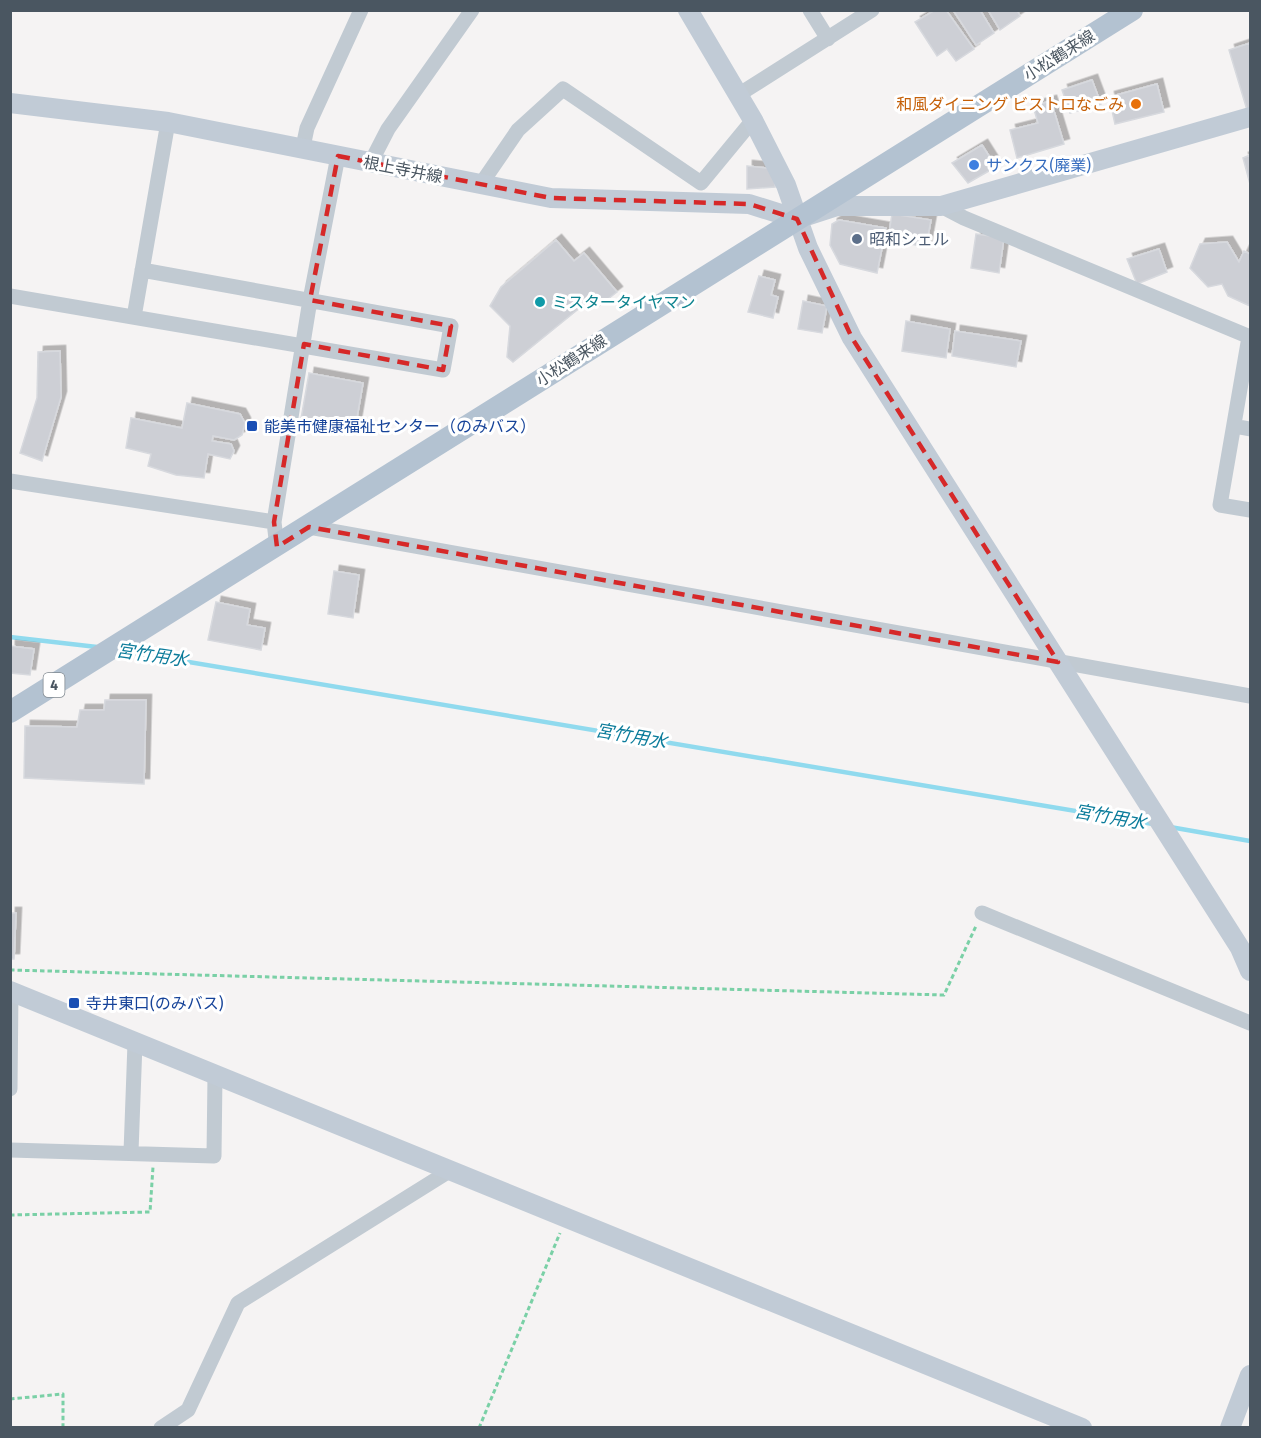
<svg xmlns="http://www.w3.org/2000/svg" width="1261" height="1438" viewBox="0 0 1261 1438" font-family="'Fira Sans Condensed','Noto Sans JP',sans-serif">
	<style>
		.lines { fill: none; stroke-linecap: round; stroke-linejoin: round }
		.stream { stroke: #90daee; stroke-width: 4.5 }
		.building { fill: #cdcfd5; stroke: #d7d9de; stroke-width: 1.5; filter: url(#shadow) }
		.path { stroke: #7ad0a6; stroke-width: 3; stroke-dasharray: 4.5 3; stroke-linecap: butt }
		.street { stroke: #c1cad2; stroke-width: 15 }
		.secondary { stroke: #c1cbd6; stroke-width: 20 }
		.primary { stroke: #b3c2d1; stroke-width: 22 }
		.marked { fill: none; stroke: #d62828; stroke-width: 4.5; stroke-dasharray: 12 8; stroke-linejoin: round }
		.food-dot { fill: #e8710a; stroke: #fff; stroke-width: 2 }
		.shop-dot { fill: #3f7fe0; stroke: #fff; stroke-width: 2 }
		.service-dot { fill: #5c6f8a; stroke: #fff; stroke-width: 2 }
		.culture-dot { fill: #0f9aa8; stroke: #fff; stroke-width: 2 }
		.transit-dot { fill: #1a4fb4; stroke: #fff; stroke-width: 2 }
		.labels { text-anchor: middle; stroke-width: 6; stroke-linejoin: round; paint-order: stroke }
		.shield { fill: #fff; stroke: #808990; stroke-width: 1.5 }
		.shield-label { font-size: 15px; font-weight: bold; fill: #4a5661 }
		.street-label { font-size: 16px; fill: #4a5661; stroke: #fff }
		.food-label { font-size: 16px; fill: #c56008; stroke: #fff; text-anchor: end }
		.shop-label { font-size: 16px; fill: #366cbe; stroke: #fff; text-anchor: start }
		.service-label { font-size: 16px; fill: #4e5e75; stroke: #fff; text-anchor: start }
		.culture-label { font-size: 16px; fill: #0d838f; stroke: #fff; text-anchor: start }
		.transit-label { font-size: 16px; fill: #164399; stroke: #fff; text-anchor: start }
		.water-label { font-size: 18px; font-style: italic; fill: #0c7c9b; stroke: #fff }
	</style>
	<defs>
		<filter id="shadow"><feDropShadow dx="5.5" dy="-5.5" stdDeviation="0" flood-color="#0004"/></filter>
	</defs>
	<rect width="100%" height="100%" fill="#f5f3f3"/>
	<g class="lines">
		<path class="stream" d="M10,637L97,647
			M123,651L1153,824
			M1170,827L1250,841"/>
	</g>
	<path class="building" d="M935,10H946L974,49L956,61L947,49L937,56L915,22Z
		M953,10H980L994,33L976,45Z
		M988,10H1017L1020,16L1000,30Z
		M1250,43V109L1247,110L1229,50Z
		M1092,80L1101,104L1070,113L1062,90Z
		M1157,84L1164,112L1115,124L1109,97Z
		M1051,101L1064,144L1017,158L1010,130L1038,123L1033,106Z
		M982,145L996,167L968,183L952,163Z
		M1250,155V184L1243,158Z
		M747,166L775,169V187L747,189Z
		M892,214L931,220L926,247L888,240Z
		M839,220L886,228L877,273L840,264L830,245L832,224Z
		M976,234L1004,238L999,273L971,268Z
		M556,240L574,261L584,253L617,292L599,306L592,298L513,362L507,357L510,326L490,306L501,287Z
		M1227,242L1239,262L1244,251L1250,254V306L1228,296L1222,284L1208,287L1190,268L1200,244Z
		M1159,249L1167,272L1137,284L1127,259Z
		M759,276L775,280L771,295L778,297L773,318L748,312Z
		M803,301L827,306L822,333L798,329Z
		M906,321L950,329L946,358L902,351Z
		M955,331L1021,341L1016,367L952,356Z
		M60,351L61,397L42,461L20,453L37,398L38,352Z
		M309,373L363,383L355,429L301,419Z
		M187,403L240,414L245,423L242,435L234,440L213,436L212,441L231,444L234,451L230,459L208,454L204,478L176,475L148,466L151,454L126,448L131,418L182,428Z
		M334,571L359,575L353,618L328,614Z
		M216,602L250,609L247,625L265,628L261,650L208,640Z
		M10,646L34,649L30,675L10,673Z
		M105,700H146L144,784L24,778L25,726L77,727L80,710H104Z
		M10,913H16L14,959H10Z"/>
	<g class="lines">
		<path class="path" d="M10,970L944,995L976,926
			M10,1215L150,1212L153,1167
			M10,1399L63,1394V1428
			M479,1428L560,1233"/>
		<path class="street" d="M810,10L828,39
			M738,95L872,10
			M303,147L307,128L361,10
			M371,162L388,129L472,10
			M481,184L518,130L563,89L701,183L753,120
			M941,206L964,218L1250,337
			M10,296L443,370L451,326L142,270
			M134,317L168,122
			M1249,337L1220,505L1250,510
			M1234,426L1250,429
			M10,481L274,522
			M309,527L1250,696
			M277,547L274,522L310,300L338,156
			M982,913L1250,1023
			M10,1089L11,991
			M10,1150L214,1156L215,1075
			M131,1152L135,1043
			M161,1428L188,1410L238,1303L451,1170"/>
		<path class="secondary" d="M688,10L753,120L786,185L808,248L852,338L1240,948L1250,971
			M10,103L168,122L551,198L749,204L797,219L837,206H941L1250,117
			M10,991L1082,1428
			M1230,1428L1250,1375"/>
		<path class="primary" d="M10,712L1132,10"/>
	</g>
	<path class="marked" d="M338,156L551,198L749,204L797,219L852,338L1058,662L309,527L277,547L274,522L304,344L443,370L451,326L310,300Z"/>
	<circle class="food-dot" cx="1136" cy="104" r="6"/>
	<circle class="shop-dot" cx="974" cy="165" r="6"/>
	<circle class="service-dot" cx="857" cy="239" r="6"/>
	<circle class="culture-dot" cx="540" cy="302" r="6"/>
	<g class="transit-dot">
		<rect x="246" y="420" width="12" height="12" rx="3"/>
		<rect x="68" y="997" width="12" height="12" rx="3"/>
	</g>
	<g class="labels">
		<rect class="shield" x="43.5" y="673" width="21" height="24" rx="4.5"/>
		<g class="shield-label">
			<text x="54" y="690">4</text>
		</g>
		<g class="street-label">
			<text transform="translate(1059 55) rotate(-32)" y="6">小松鶴来線</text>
			<text transform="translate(403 169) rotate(11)" y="6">根上寺井線</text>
			<text transform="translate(571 360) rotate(-33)" y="6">小松鶴来線</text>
		</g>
		<g class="food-label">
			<text x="1124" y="110">和風ダイニング ビストロなごみ</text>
		</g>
		<g class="shop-label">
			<text x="986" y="171">サンクス(廃業)</text>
		</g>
		<g class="service-label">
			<text x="869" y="245">昭和シェル</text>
		</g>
		<g class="culture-label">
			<text x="552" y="308">ミスタータイヤマン</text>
		</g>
		<g class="transit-label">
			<text x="264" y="432">能美市健康福祉センター（のみバス）</text>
			<text x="86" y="1009">寺井東口(のみバス)</text>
		</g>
		<g class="water-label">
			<text transform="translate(152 655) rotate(8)" y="6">宮竹用水</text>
			<text transform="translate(631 736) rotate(10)" y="6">宮竹用水</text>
			<text transform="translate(1110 817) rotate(10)" y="6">宮竹用水</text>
		</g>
	</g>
	<rect width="1261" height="1438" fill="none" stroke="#4a5661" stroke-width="24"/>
</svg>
